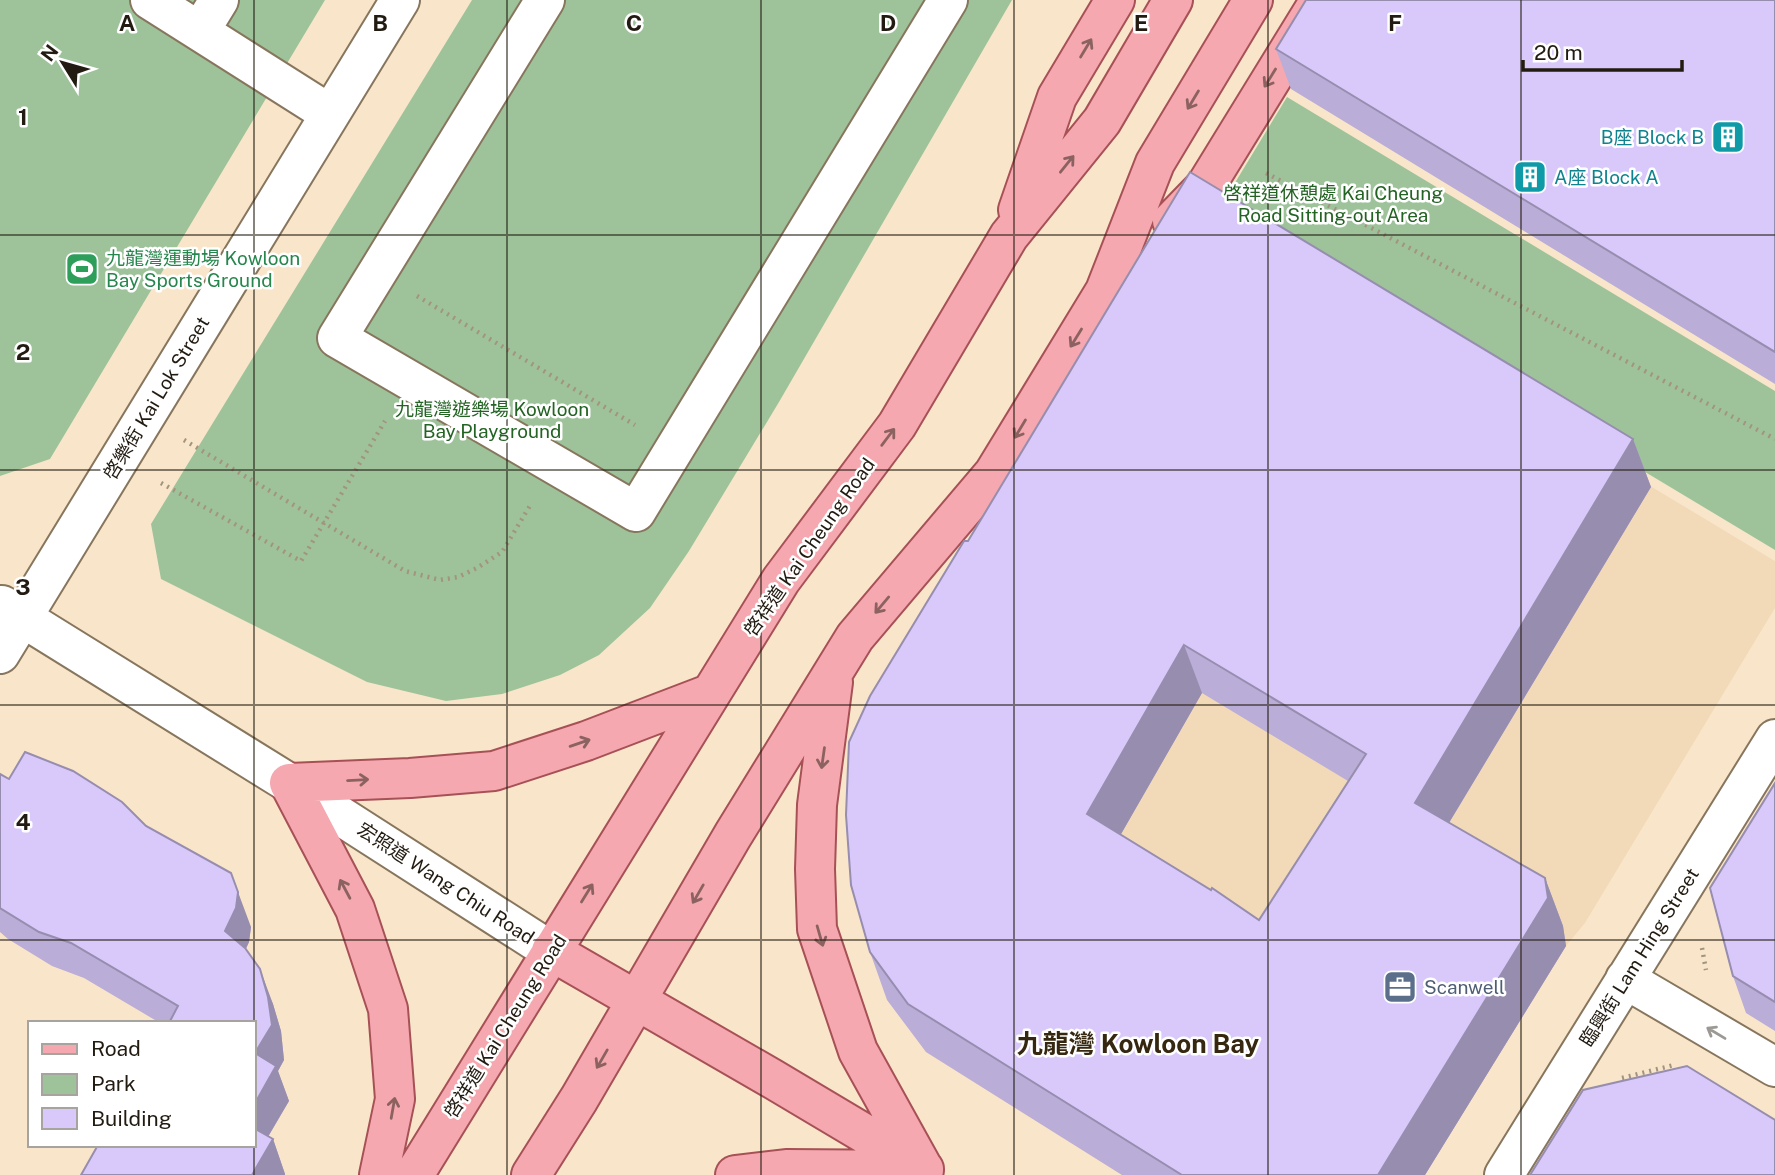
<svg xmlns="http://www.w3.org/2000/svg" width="1775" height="1175" viewBox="0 0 1775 1175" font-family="'Public Sans','Noto Sans TC',sans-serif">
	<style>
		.built { fill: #f2dab9 }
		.green { fill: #9ec39b }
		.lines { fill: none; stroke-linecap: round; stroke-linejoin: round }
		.minor-casing { stroke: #87765d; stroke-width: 42 }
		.major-casing { stroke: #a75157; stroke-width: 42 }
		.path { stroke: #a2947f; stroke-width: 4.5; stroke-dasharray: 2 5; stroke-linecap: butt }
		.minor { stroke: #fff; stroke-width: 38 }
		.major { stroke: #f5a8b0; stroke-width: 38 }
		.wall { fill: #baadd7; fill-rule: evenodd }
		.shaded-wall { fill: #978daf }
		.building { fill: #d8c9fa; stroke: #978daf; stroke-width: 2; fill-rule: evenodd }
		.oneway { stroke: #8c6260 }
		.oneway2 { stroke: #9c9894 }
		.grid { fill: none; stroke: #221b11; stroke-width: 2; stroke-opacity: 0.55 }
		.labels { text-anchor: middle; stroke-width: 5; stroke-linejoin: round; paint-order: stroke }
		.culture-label { font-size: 19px; fill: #0d838f; stroke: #fff; text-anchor: end }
		.park-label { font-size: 19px; fill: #236323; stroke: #fff }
		.leisure-label { font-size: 19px; fill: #27864d; stroke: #fff; text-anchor: start }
		.street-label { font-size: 19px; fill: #221b11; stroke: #fff }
		.service-label { font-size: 19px; fill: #4e5e75; stroke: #fff; text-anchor: start }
		.district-label { font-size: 26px; font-weight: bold; fill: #352710; stroke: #fff }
		.grid-label { font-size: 23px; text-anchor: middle; font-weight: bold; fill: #221b11; stroke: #fff; stroke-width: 5; stroke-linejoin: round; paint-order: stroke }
	</style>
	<rect width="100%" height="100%" fill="#f9e6ca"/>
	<path class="built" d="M1208,220L1775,561V608L1585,923L1566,946L1425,1175H1122L926,1052L888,1000Z"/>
	<path class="green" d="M0,0H325L50,459L0,476Z
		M472,0H1012L779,402L689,551L650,608L599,655L560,675L502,694L446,701L367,682L161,579L151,524Z
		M1287,97L1775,391V550L1216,214Z"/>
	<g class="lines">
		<defs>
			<path id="minor" d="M150,0L330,114
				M545,0L337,338L636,512L948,0
				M200,31L219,0
				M2,605L289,783L551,951
				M0,654L400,0
				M1625,979L1775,1067
				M1504,1175L1775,739"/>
			<path id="major" d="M1018,210L1057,97L1115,0
				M1172,221L1205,187L1320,0
				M833,682L817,805L815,869L817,929L858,1051L924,1170
				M551,951L771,1078L924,1169
				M379,1175L395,1099L388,1009L355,909L289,783L410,778L494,771L586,741L709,694
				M414,1175L781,580L897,425L1009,236L1102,121L1173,0
				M531,1175L579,1099L733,835L855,637L994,473L1105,291L1155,163L1253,0
				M735,1175L786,1169L922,1170"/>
		</defs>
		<use href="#minor" class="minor-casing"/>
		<use href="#major" class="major-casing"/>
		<path class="path" d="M1266,173L1775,439
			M417,296L635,425
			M184,440L405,571L440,580L458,577L477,568L502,552L531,504
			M161,483L301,561L385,421
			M1702,948L1706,970
			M1622,1078L1674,1065"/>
		<use href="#minor" class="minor"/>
		<use href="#major" class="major"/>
	</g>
	<path class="wall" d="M1775,0V384L1291,89L1276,49Z
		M1633,439L1651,487L1449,823L1545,878L1563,926L1566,946L1425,1175H1122L926,1052L887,1000L870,952L968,541ZM1202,693L1348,781L1259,920L1121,834Z
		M0,774L9,779L146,826L251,927L249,942L246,949L273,1004L281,1031L284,1060L278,1071L289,1101L268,1137L273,1139L285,1174L81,1175L254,1023H160L84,978L52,966L8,939L0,932Z
		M1775,783V1031L1746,1013L1733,976Z"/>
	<path class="shaded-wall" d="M1633,439L1651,487L1432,851L1415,803Z
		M1184,645L1202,693L1105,862L1087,814Z
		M1545,878L1563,926L1566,946L1425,1175H1378Z
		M238,892L251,927L249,942L238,965L225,931Z
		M260,969L273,1004L281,1031L284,1060L278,1071L289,1101L256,1157L254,1145V1105L255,1053Z
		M273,1139L285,1174V1175H252Z"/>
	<path class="building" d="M1306,0H1775V352L1276,49Z
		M1190,172L1633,439L1415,803L1545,878L1548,898L1378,1175H1182L908,1004L870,952L851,885L846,815L849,742L870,696L964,541H968ZM1184,645L1366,754L1259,920L1212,888L1211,890L1087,814Z
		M25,752L73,771L122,802L146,826L231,873L238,892L236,908L225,931L245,948L260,969L268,997L272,1025L255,1053L276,1066L254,1105V1023H169L178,1006L71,943L39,932L0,908V774L9,779Z
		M1775,783V1002L1733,976L1710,888Z
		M1687,1066L1775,1120V1175H1530L1583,1090Z
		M254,1128L273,1139L252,1175H81L98,1145H254Z"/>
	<defs><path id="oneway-shaft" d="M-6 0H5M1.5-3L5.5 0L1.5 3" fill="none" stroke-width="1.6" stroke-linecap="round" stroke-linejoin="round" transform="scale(1.75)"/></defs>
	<g class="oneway">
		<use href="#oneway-shaft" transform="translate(1086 48) rotate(-59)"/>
		<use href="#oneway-shaft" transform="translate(1270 78) rotate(122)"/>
		<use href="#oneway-shaft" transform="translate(1193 100) rotate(121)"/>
		<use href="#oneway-shaft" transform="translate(1067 164) rotate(-51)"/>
		<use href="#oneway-shaft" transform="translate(1076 338) rotate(122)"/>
		<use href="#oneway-shaft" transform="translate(1020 429) rotate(121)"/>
		<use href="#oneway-shaft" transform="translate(888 437) rotate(-53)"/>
		<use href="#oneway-shaft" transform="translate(882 605) rotate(130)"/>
		<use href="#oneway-shaft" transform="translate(580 743) rotate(-19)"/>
		<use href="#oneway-shaft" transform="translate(823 758) rotate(98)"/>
		<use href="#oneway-shaft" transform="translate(358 780) rotate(-3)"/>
		<use href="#oneway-shaft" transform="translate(345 889) rotate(-118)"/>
		<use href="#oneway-shaft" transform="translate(587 893) rotate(-58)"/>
		<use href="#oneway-shaft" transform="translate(698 894) rotate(120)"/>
		<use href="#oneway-shaft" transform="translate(820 936) rotate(74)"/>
		<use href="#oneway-shaft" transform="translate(602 1059) rotate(120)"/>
		<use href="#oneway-shaft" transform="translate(393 1108) rotate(-80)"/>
	</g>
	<use class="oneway2" href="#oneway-shaft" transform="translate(1716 1033) rotate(-149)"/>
	<path class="grid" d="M254,0V1023M507,0V1175M761,0V1175M1014,0V1175M1268,0V1175M1521,0V1175M0,235H1775M0,470H1775M0,705H1775M0,940H1775M254,1145V1175"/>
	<defs>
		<symbol id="building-square" viewBox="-11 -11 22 22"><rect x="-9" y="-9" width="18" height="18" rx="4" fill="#0f9aa8" stroke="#fff"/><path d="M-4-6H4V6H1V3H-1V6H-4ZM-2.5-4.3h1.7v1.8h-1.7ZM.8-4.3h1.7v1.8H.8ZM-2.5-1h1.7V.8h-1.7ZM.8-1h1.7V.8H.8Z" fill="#fff"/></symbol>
		<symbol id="stadium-square" viewBox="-11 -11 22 22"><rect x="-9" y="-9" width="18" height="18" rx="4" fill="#2e9e5b" stroke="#fff"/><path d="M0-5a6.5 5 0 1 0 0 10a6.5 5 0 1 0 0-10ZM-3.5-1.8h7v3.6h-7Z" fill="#fff"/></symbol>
		<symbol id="office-square" viewBox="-11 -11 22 22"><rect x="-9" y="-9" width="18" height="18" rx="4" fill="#5c6f8a" stroke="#fff"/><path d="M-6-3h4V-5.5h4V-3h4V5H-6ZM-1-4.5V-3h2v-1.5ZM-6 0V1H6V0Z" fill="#fff"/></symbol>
	</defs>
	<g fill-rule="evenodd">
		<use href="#building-square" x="1709" y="118" width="38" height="38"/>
		<use href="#building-square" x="1511" y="158" width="38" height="38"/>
		<use href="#stadium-square" x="63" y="250" width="38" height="38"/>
		<use href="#office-square" x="1381" y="968" width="38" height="38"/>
	</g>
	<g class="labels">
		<g class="culture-label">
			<text x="1704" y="144">B座 Block B</text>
			<text x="1554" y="184" text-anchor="start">A座 Block A</text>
		</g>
		<g class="park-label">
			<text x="1333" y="200">啓祥道休憩處 Kai Cheung<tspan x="1333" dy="22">Road Sitting-out Area</tspan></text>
			<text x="492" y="416">九龍灣遊樂場 Kowloon<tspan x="492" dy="22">Bay Playground</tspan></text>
		</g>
		<g class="leisure-label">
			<text x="106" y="265">九龍灣運動場 Kowloon<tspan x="106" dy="22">Bay Sports Ground</tspan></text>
		</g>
		<g class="street-label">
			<text transform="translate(156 398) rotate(-59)" y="7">啓樂街 Kai Lok Street</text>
			<text transform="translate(809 547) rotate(-55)" y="7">啓祥道 Kai Cheung Road</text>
			<text transform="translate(446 883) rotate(33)" y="7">宏照道 Wang Chiu Road</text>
			<text transform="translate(1639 957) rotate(-58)" y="7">臨興街 Lam Hing Street</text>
			<text transform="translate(505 1026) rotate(-58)" y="7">啓祥道 Kai Cheung Road</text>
		</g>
		<g class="service-label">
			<text x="1424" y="994">Scanwell</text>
		</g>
		<g class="district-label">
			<text x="1138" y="1053">九龍灣 Kowloon Bay</text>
		</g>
	</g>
	<g class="grid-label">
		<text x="127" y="31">A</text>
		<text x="380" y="31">B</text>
		<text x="634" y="31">C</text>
		<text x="888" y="31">D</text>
		<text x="1141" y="31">E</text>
		<text x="1395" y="31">F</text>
		<text x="23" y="125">1</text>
		<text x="23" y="360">2</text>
		<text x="23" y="595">3</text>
		<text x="23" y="830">4</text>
	</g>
	<rect x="28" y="1021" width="228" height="126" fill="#ffffff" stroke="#a7a4a0" stroke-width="2"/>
	<rect x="42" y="1044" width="35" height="10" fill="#f5a8b0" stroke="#a7a4a0" stroke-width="2"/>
	<text x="91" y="1056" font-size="21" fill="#221b11">Road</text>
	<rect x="42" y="1074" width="35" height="21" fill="#9ec39b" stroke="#a7a4a0" stroke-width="2"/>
	<text x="91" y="1091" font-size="21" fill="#221b11">Park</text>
	<rect x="42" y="1108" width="35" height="21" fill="#d8c9fa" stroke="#a7a4a0" stroke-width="2"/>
	<text x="91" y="1126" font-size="21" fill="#221b11">Building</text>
	<g transform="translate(63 63) rotate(307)" stroke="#ffffff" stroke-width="5" paint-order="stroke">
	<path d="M0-5L12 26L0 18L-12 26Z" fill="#221b11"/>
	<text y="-10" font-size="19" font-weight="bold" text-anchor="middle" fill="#221b11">N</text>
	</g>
	<path d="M1523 60v10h159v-10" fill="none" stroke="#221b11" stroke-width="3.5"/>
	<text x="1534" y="60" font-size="21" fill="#221b11" stroke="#ffffff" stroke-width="5" paint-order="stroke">20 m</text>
</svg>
